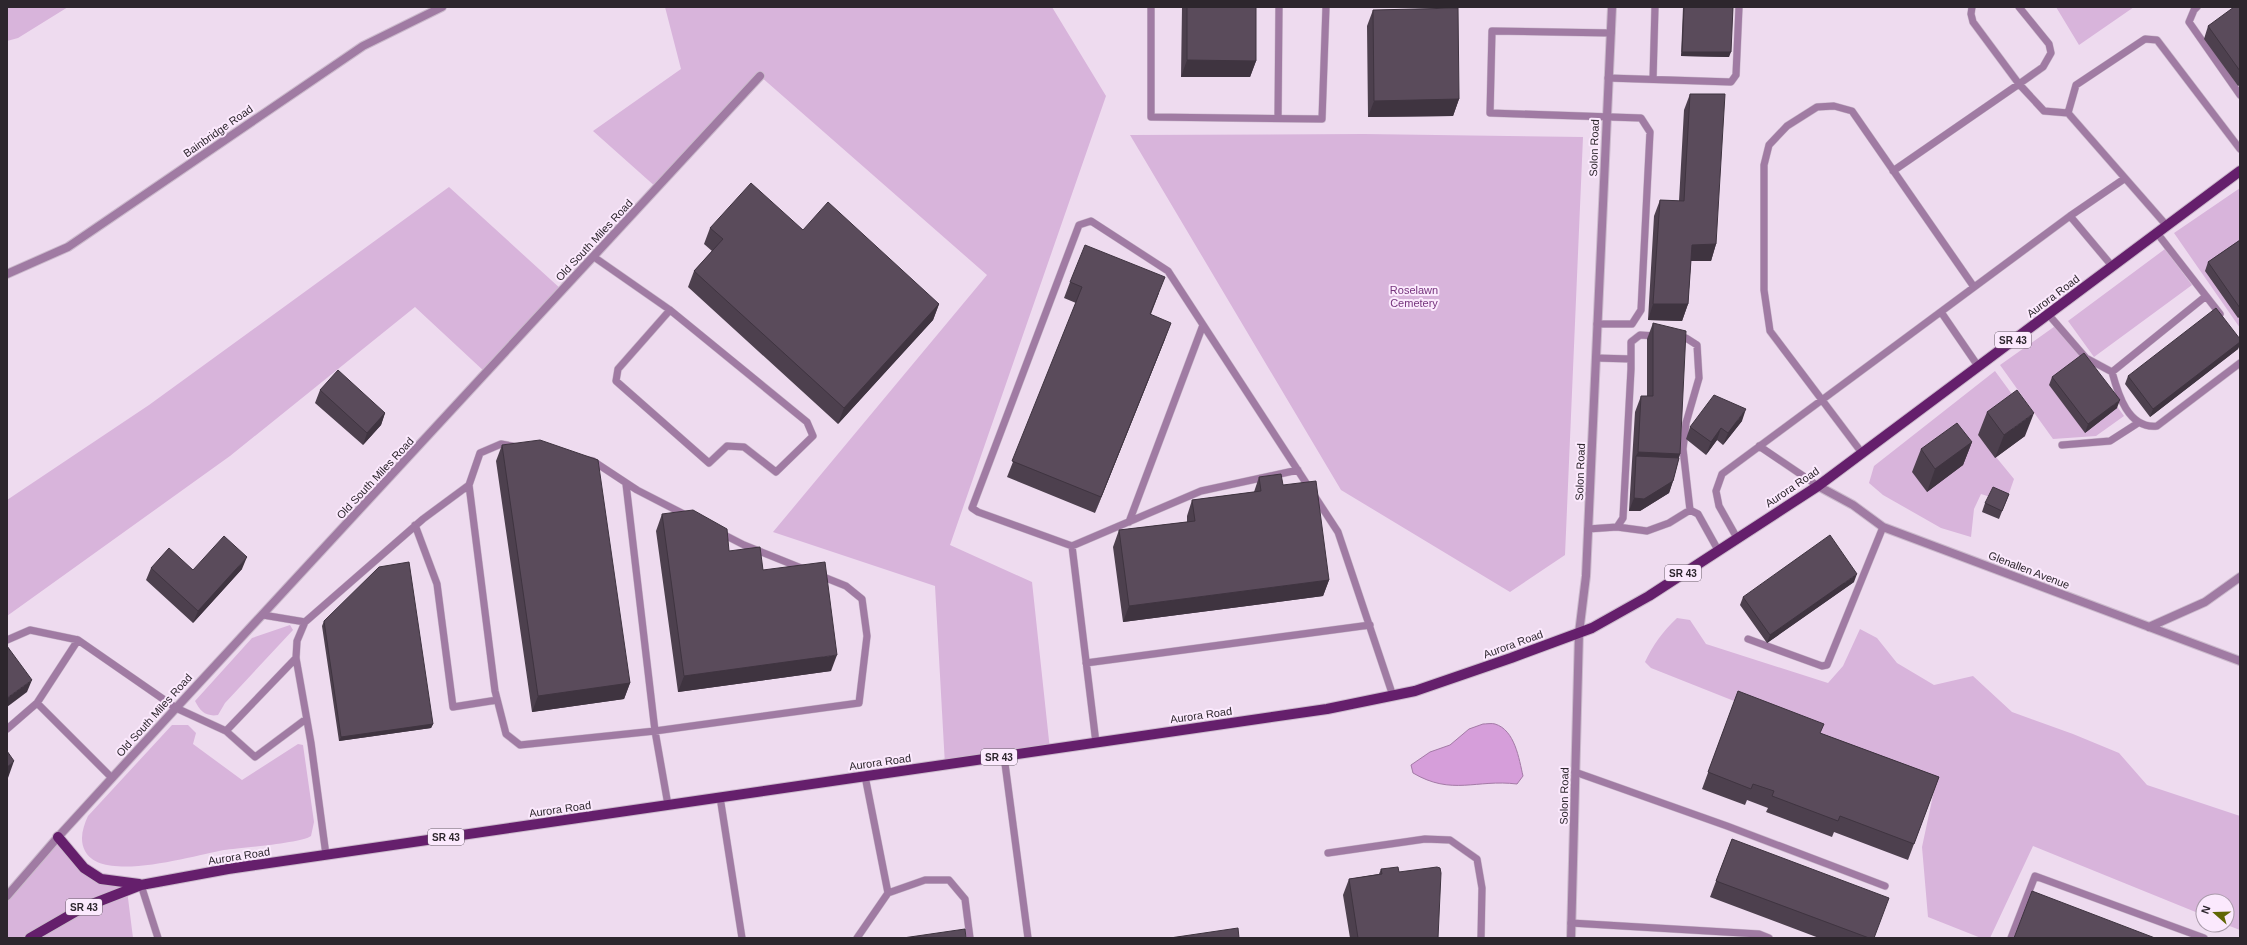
<svg xmlns="http://www.w3.org/2000/svg" width="2247" height="945" viewBox="0 0 2247 945" font-family="Arial,sans-serif">
	<style>
		.green { fill: #d8b4db }
		.water { fill: #d69eda; stroke: #a37aa6 }
		.lines { fill: none; stroke-linecap: round; stroke-linejoin: round }
		.service-casing { stroke: #cbbacc; stroke-width: 8 }
		.minor-casing { stroke: #cbbacc; stroke-width: 10 }
		.tertiary-casing { stroke: #cbbacc; stroke-width: 10 }
		.primary-casing { stroke: #cbbacc; stroke-width: 12 }
		.service { stroke: #a07ba3; stroke-width: 7 }
		.minor { stroke: #a07ba3; stroke-width: 8 }
		.tertiary { stroke: #a07ba3; stroke-width: 8 }
		.primary { stroke: #651f6c; stroke-width: 10 }
		.wall { fill: #4d404e }
		.shaded-wall { fill: #3f3440 }
		.building { fill: #5a4b5b; stroke: #3f3440 }
		.labels { text-anchor: middle; stroke-width: 4; stroke-linejoin: round; paint-order: stroke }
		.shield { fill: #fbe9fd; stroke: #6b606b; stroke-width: 1 }
		.shield-label { font-size: 10px; font-weight: bold; fill: #2d262d }
		.street-label { font-size: 11px; fill: #2d262d; stroke: #fbe9fd }
		.park-label { font-size: 11px; fill: #76347d; stroke: #fbe9fd }
	</style>
	<rect width="100%" height="100%" fill="#eedbef"/>
	<path class="green" d="M7,7H68L18,38L7,41Z
		M665,7H1052L1106,96L950,545L1032,582L1050,750L945,765L935,586L773,532L987,275L760,76L657,188L593,131L681,69Z
		M2056,7H2134L2079,45Z
		M1364,134L1583,137L1565,555L1510,592L1341,490L1130,135Z
		M449,187L562,290L486,373L415,307L230,456L7,616V500L149,405Z
		M2240,188V328L2174,233Z
		M2165,249L2192,285L2094,357L2068,321Z
		M2058,324L2124,416L2096,436L2053,439L2000,365Z
		M1995,371L2025,412L1978,435L2014,479L2006,502L1981,494L1974,509L1971,537L1941,528L1883,495L1869,483L1874,466Z
		M1677,618L1690,620L1706,644L1828,683L1843,666L1860,629L1877,638L1897,663L1934,685L1973,676L2012,712L2073,734L2119,753L2147,785L2240,816V930L2227,925V901H2203V915L2033,846L1990,938H1981L1928,917L1922,847L1935,786L1825,737L1651,668L1645,662C1653,645 1663,631 1677,618Z
		M290,625L293,630L225,703L218,715C206,717 200,711 195,701L252,638Z
		M172,725H188L196,733L193,744L242,780L298,744L303,745L314,822L311,836C302,843 240,848 224,850C195,855 102,884 85,851C79,839 83,827 88,816Z
		M58,837L84,868L126,882L133,938H7V896Z"/>
	<path class="water" d="M1483,724C1486,724 1492,723 1495,724C1515,730 1519,759 1523,776L1517,784C1476,779 1452,796 1413,773L1411,765L1430,752L1450,745L1469,729Z"/>
	<g class="lines">
		<defs>
			<path id="service" d="M1151,7V117L1322,119L1326,7
				M1972,7L1971,14L1973,22L2019,84L2043,67L2051,53L2049,44L2019,7
				M2197,7L2194,10L2189,22L2240,95
				M1608,78L1731,82L1736,75L1739,7
				M1653,79L1655,7
				M1278,118L1279,7
				M1893,171L2019,84L2044,111L2068,113
				M2070,216L2112,266
				M2167,226L2068,113L2076,85L2145,39L2157,40L2240,149
				M594,257L670,310L807,422L813,436L776,472L744,447L727,446L709,463L616,381L618,369L670,310
				M2206,296L2220,314
				M1941,312L1978,366
				M2048,314L2086,358L2112,372L2206,296L2157,233
				M1597,324H1632L1641,310L1650,132L1641,118L1490,113L1492,31L1611,33
				M1677,338H1686L1697,345L1699,378L1686,423L1683,449L1690,510
				M1631,359V342L1640,335L1656,336
				M2112,372C2118,394 2128,429 2157,426L2240,363
				M501,444L593,461L637,490L744,545L846,586L862,599L867,636L859,703L655,731L520,745L506,734L495,691L469,485L480,453Z
				M2062,445L2110,441L2138,423
				M1759,446L1818,486
				M1862,453L1770,331L1764,290V165L1769,145L1787,126L1817,107L1834,106L1852,111L1974,287
				M626,484L655,731L668,805
				M1129,522L1203,325
				M415,525L437,584L453,707L497,700
				M1617,527L1647,531L1669,523L1690,510L1698,514L1718,550
				M1588,529L1617,527L1623,518L1631,369V359L1596,358
				M1737,538L1719,506L1716,491L1722,474L2070,216L2124,179
				M1072,546L1201,491L1298,470
				M263,615L305,622L423,519L469,485
				M305,622L297,641L296,658L311,743L326,855
				M1748,639L1822,666L1827,665L1883,527
				M7,640L30,630L78,640L176,708L226,731L255,757L306,719
				M1086,663L1370,625
				M37,703L78,640
				M7,729L37,703L112,778
				M226,731L296,658
				M1096,743L1072,546L978,512L972,508L1079,225L1091,221L1168,271L1338,532L1393,696
				M1004,756L1028,938
				M1575,772L1727,826L1885,886
				M865,776L888,893
				M720,797L742,938
				M1328,853L1425,839L1450,840L1477,859L1482,888L1481,938
				M141,885L158,938
				M1571,923L1759,934L1769,938
				M857,938L888,893L925,880H949L965,899L970,938
				M2011,938L2035,876L2204,938"/>
			<path id="minor" d="M1818,486L1853,505L1883,527L2240,661
				M2149,627L2205,602L2240,577
				M7,896L58,837L176,708L760,76"/>
			<path id="tertiary" d="M7,274L68,247L363,46L442,7
				M1571,938L1579,633L1586,576L1612,7"/>
			<path id="primary" d="M58,837L84,868L101,879L139,884
				M30,938L82,908L141,885L228,869L1327,709L1415,691L1511,658L1592,628L1649,596L1818,486L2240,171"/>
		</defs>
		<use href="#service" class="service-casing"/>
		<use href="#minor" class="minor-casing"/>
		<use href="#tertiary" class="tertiary-casing"/>
		<use href="#primary" class="primary-casing"/>
		<use href="#service" class="service"/>
		<use href="#minor" class="minor"/>
		<use href="#tertiary" class="tertiary"/>
		<use href="#primary" class="primary"/>
	</g>
	<path class="wall" d="M1182,7H1256V61L1250,77H1181Z
		M1683,7H1733L1729,57L1681,56Z
		M2240,7V85L2238,86L2204,39L2208,26Z
		M1373,10L1459,99L1453,116L1368,117L1367,26Z
		M1690,94L1716,244L1711,261H1691L1688,304L1682,321L1648,320L1654,216L1660,200L1679,201L1684,110Z
		M710,228L803,230L939,304L933,320L838,424L688,287L694,271L712,251L704,244Z
		M2240,240V316L2238,318L2205,271L2208,262Z
		M1070,282L1159,293L1151,314L1165,339L1095,513L1007,477L1076,303L1064,298Z
		M1653,323L1680,454L1673,481L1669,493L1640,511H1629L1635,412L1641,396H1647V339Z
		M2240,339V344L2238,349L2150,417L2125,384L2128,376Z
		M2052,377L2117,408L2085,433L2049,385Z
		M320,390L385,413L381,425L363,445L315,403Z
		M1987,412L2025,436L1995,458L1978,435Z
		M1742,421L1723,445L1717,440L1706,455L1686,439L1690,427Z
		M1972,442L1963,465L1927,492L1912,472L1921,449Z
		M502,445L630,683L624,699L532,712L496,461Z
		M1259,477L1283,485L1329,580L1323,596L1123,622L1113,547L1119,530L1187,522V516L1192,500L1254,492Z
		M2009,494L1999,519L1982,512L1985,503Z
		M662,514L763,570L831,671L678,692L656,531Z
		M151,568L193,570L242,569L193,623L146,580Z
		M1854,582L1767,643L1740,605L1743,597Z
		M324,621L433,724L431,728L339,741L322,626Z
		M1738,691L1820,733L1939,777L1908,860L1834,832L1832,837L1766,812L1768,808L1747,800L1745,805L1702,789Z
		M1732,839L1874,938H1819L1710,897Z
		M1381,869L1399,872L1438,938H1350L1343,895L1349,879L1379,874Z"/>
	<path class="shaded-wall" d="M1682,52H1731L1729,57L1681,56Z
		M1187,60L1256,61L1250,77H1181Z
		M1459,99L1453,116L1368,117L1374,101Z
		M1716,244L1711,261H1686L1692,245Z
		M939,304L933,320L838,424L844,408Z
		M1653,304H1688L1682,321L1648,320Z
		M2240,311V316L2238,318Z
		M1171,323L1165,339L1095,513L1101,497Z
		M2240,342V344L2238,349L2150,417L2153,409Z
		M2120,400L2117,408L2085,433L2088,424Z
		M1746,409L1742,421L1723,445L1728,433Z
		M385,413L381,425L363,445L367,433Z
		M2034,413L2025,436L1995,458L2004,435Z
		M1721,428L1717,440L1706,455L1711,442Z
		M1972,442L1963,465L1927,492L1935,469Z
		M1638,452L1680,454L1674,470L1636,456Z
		M1673,481L1669,493L1640,511H1629L1634,498Z
		M247,557L242,569L193,623L198,611Z
		M1857,574L1854,582L1767,643L1770,635Z
		M1329,580L1323,596L1123,622L1129,606Z
		M837,655L831,671L678,692L684,676Z
		M32,680L27,692L7,707V698Z
		M630,683L624,699L532,712L538,696Z
		M433,724L431,728L339,741L341,737Z
		M14,761L8,778L7,779V767Z"/>
	<path class="building" d="M1187,7H1256V61L1187,60Z
		M1684,7H1733L1731,52H1682Z
		M2234,7H2240V71L2208,26Z
		M1458,8L1459,99L1374,101L1373,10Z
		M1690,94H1725L1716,244L1692,245L1688,304H1653L1660,200L1684,201Z
		M751,183L803,230L828,202L939,304L844,408L694,271L723,239L710,228Z
		M2240,240V308L2208,262Z
		M1085,245L1165,277L1150,314L1171,323L1101,497L1012,461L1082,287L1070,282Z
		M2216,308L2240,339V342L2153,409L2128,376Z
		M1653,323L1686,331L1680,454L1638,452L1641,396H1653Z
		M2084,353L2120,400L2088,424L2052,377Z
		M338,370L385,413L367,433L320,390Z
		M2017,390L2034,413L2004,435L1987,412Z
		M1714,395L1746,409L1728,433L1721,428L1711,442L1690,427Z
		M1957,423L1972,442L1935,469L1921,449Z
		M540,440L598,460L630,683L538,696L502,445Z
		M1636,456L1679,458L1673,481L1644,499L1634,498Z
		M1281,474L1283,485L1316,481L1329,580L1129,606L1119,530L1195,521L1192,500L1261,491L1259,477Z
		M1993,487L2009,494L2002,511L1985,503Z
		M693,510L727,529L729,551L760,547L763,570L825,562L837,655L684,676L662,514Z
		M1830,535L1857,574L1770,635L1743,597Z
		M224,536L247,557L198,611L151,568L169,548L193,570Z
		M409,562L433,724L341,737L324,621L379,567Z
		M7,646L32,680L7,698Z
		M1738,691L1824,724L1820,733L1939,777L1914,844L1840,816L1838,821L1772,796L1774,791L1753,784L1751,789L1708,772Z
		M7,751L14,761L7,767Z
		M1732,839L1889,898L1874,938H1869L1716,881Z
		M1398,867L1399,872L1437,867L1440,868L1441,873L1438,938H1358L1349,879L1382,874L1381,869Z
		M2032,891L2155,938H2014Z
		M1238,928L1239,938H1170Z
		M965,929L966,938H903Z"/>
	<g class="labels">
		<g class="shield">
			<rect x="1995" y="332" width="36" height="16" rx="3"/>
			<rect x="1665" y="565" width="36" height="16" rx="3"/>
			<rect x="981" y="749" width="36" height="16" rx="3"/>
			<rect x="428" y="829" width="36" height="16" rx="3"/>
			<rect x="66" y="899" width="36" height="16" rx="3"/>
		</g>
		<g class="shield-label">
			<text x="2013" y="344">SR 43</text>
			<text x="1683" y="577">SR 43</text>
			<text x="999" y="761">SR 43</text>
			<text x="446" y="841">SR 43</text>
			<text x="84" y="911">SR 43</text>
		</g>
		<g class="street-label">
			<text transform="translate(218 131) rotate(-35)" y="4">Bainbridge Road</text>
			<text transform="translate(1594 148) rotate(-88)" y="4">Solon Road</text>
			<text transform="translate(594 240) rotate(-47)" y="4">Old South Miles Road</text>
			<text transform="translate(2053 296) rotate(-37)" y="4">Aurora Road</text>
			<text transform="translate(1580 472) rotate(-88)" y="4">Solon Road</text>
			<text transform="translate(375 478) rotate(-47)" y="4">Old South Miles Road</text>
			<text transform="translate(1792 487) rotate(-34)" y="4">Aurora Road</text>
			<text transform="translate(2029 570) rotate(21)" y="4">Glenallen Avenue</text>
			<text transform="translate(1513 644) rotate(-20)" y="4">Aurora Road</text>
			<text transform="translate(154 715) rotate(-48)" y="4">Old South Miles Road</text>
			<text transform="translate(1201 715) rotate(-8)" y="4">Aurora Road</text>
			<text transform="translate(880 762) rotate(-8)" y="4">Aurora Road</text>
			<text transform="translate(1564 796) rotate(-89)" y="4">Solon Road</text>
			<text transform="translate(560 809) rotate(-8)" y="4">Aurora Road</text>
			<text transform="translate(239 856) rotate(-9)" y="4">Aurora Road</text>
		</g>
		<g class="park-label">
			<text x="1414" y="294">Roselawn<tspan x="1414" dy="13">Cemetery</tspan></text>
		</g>
	</g>
	<rect width="2247" height="945" fill="none" stroke="#2d262d" stroke-width="16"/>
	<g transform="translate(2215 913) rotate(290)"><circle r="19" fill="#fbe9fd" stroke="#a99baa"/>
	<path d="M0-3L7 15L0 10L-7 15Z" fill="#606604"/>
	<text y="-6" font-size="11" font-weight="bold" text-anchor="middle" fill="#2d262d">N</text>
	</g>
</svg>
